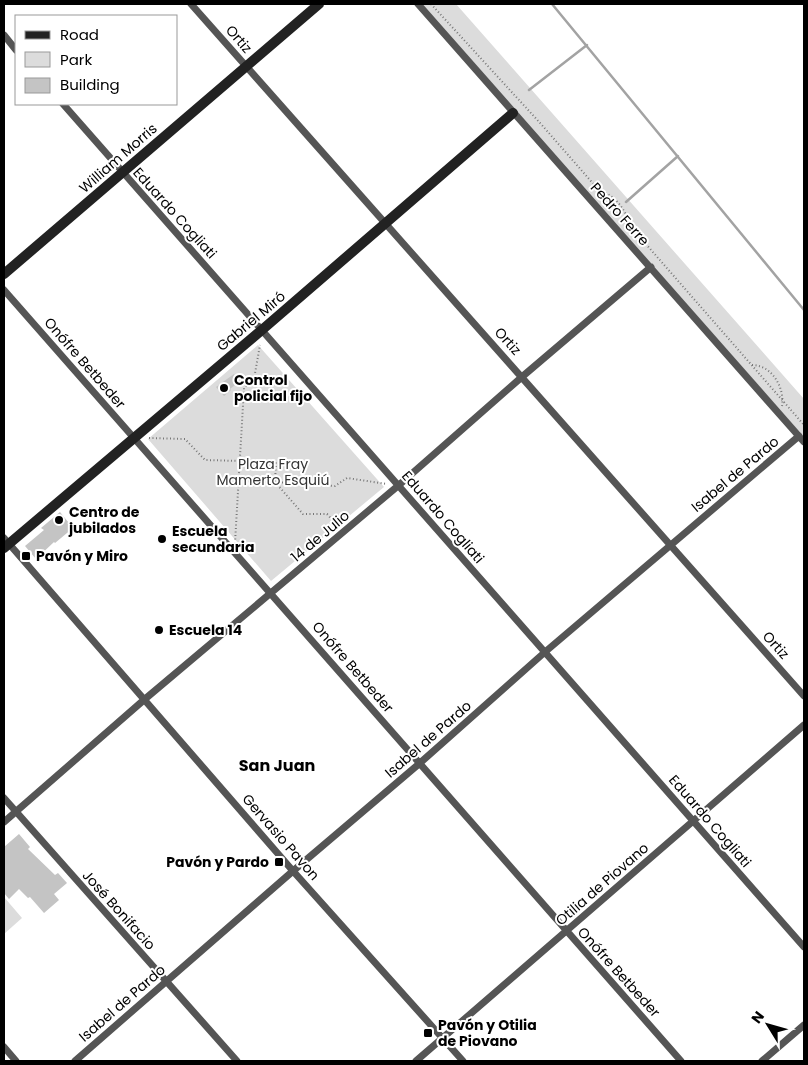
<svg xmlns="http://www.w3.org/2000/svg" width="808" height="1065" viewBox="0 0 808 1065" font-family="Poppins,sans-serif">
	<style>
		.green { fill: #dcdcdc }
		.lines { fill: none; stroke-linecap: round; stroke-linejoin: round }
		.stream { stroke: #a3a3a3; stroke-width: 2.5 }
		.building { fill: #c4c4c4 }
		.path { stroke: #777; stroke-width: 2; stroke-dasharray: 1 2.5; stroke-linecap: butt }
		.street { stroke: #555; stroke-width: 7 }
		.secondary { stroke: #222; stroke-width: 10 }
		.poi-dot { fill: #000; stroke: #fff; stroke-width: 2 }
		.labels { text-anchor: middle; stroke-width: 4; stroke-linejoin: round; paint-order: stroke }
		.street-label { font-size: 14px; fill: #000; stroke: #fff }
		.poi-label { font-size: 14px; font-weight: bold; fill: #000; stroke: #fff; text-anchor: start }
		.park-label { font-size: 14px; fill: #333; stroke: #fff }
		.quarter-label { font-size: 16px; font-weight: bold; fill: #000; stroke: #fff }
	</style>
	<rect width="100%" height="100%" fill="#fff"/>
	<path class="green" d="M421,4H456L804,399V437Z
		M258,345L384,487L271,581L148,439Z
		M4,897L22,918L4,934Z"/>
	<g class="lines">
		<path class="stream" d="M552,4L804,310
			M529,90L587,45
			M626,202L678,156"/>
	</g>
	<path class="building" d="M234,374L240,381L230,389L231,390L224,396L216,387Z
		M60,512L73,528L55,543L54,542L36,559L25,546L44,530L41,528Z
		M19,834L30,847L28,849L55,875L58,873L67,883L54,894L59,900L44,913L30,897L28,898L19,889L9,899L4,893V847Z"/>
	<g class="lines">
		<path class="path" d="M431,4L541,124L804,425
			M599,190C614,195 625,208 629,223
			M752,365C772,365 785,388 782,406
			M149,438L185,439L205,460L276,462L275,482L239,481
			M275,482L335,486L347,478L387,484
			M275,482L303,514H327L338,526
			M235,543L244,388L254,379L260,345"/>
		<path class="street" d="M191,4L804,696
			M418,4L804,442
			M4,35L16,50
			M63,104L804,947
			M4,290L681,1061
			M4,538L293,871L463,1061
			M4,798L237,1061
			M4,822L145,699L399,485L523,376L651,267
			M4,1047L16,1061
			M75,1061L293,871L420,763L545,652L799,436
			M416,1061L804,725
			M762,1061L804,1025"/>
		<path class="secondary" d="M4,274L319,4
			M4,548L263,329L513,113"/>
	</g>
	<g class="poi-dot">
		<circle cx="224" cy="388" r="5"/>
		<circle cx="59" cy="520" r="5"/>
		<circle cx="162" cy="539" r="5"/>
		<rect x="21" y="551" width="10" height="10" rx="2.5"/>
		<circle cx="159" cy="630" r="5"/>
		<rect x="274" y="857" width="10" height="10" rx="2.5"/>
		<rect x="423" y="1028" width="10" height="10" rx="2.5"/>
	</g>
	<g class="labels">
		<g class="street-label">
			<text transform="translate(239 39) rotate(49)" y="5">Ortiz</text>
			<text transform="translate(118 158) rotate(-41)" y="5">William Morris</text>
			<text transform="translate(175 213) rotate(48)" y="5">Eduardo Cogliati</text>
			<text transform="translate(620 214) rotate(48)" y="5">Pedro Ferre</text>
			<text transform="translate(251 321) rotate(-40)" y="5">Gabriel Miró</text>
			<text transform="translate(508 341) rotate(48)" y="5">Ortiz</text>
			<text transform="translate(85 363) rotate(49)" y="5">Onófre Betbeder</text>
			<text transform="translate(735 474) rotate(-40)" y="5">Isabel de Pardo</text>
			<text transform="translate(443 517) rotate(49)" y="5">Eduardo Cogliati</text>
			<text transform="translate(320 536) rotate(-40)" y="5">14 de Julio</text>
			<text transform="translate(776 645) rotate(48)" y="5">Ortiz</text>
			<text transform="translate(353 667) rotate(49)" y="5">Onófre Betbeder</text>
			<text transform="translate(428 739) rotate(-41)" y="5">Isabel de Pardo</text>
			<text transform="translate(710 821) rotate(49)" y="5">Eduardo Cogliati</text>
			<text transform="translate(281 837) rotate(49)" y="5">Gervasio Pavon</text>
			<text transform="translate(602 884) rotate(-41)" y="5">Otilia de Piovano</text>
			<text transform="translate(119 910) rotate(48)" y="5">José Bonifacio</text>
			<text transform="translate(619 972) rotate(48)" y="5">Onófre Betbeder</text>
			<text transform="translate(122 1003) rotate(-41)" y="5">Isabel de Pardo</text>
		</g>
		<g class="poi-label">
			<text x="234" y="385">Control<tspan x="234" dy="16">policial fijo</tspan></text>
			<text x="69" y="517">Centro de<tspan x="69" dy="16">jubilados</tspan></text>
			<text x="172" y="536">Escuela<tspan x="172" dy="16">secundaria</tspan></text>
			<text x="36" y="561">Pavón y Miro</text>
			<text x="169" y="635">Escuela 14</text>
			<text x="269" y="867" text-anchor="end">Pavón y Pardo</text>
			<text x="438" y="1030">Pavón y Otilia<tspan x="438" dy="16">de Piovano</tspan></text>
		</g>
		<g class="park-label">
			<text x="273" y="469">Plaza Fray<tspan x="273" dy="16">Mamerto Esquiú</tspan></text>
		</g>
		<g class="quarter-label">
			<text x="277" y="771">San Juan</text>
		</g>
	</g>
	<rect width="808" height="1065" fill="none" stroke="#000000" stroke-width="10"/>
	<rect x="15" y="15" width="162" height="90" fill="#ffffff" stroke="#999999"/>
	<rect x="25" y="31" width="25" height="8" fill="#222222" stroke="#999999"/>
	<text x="60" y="40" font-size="15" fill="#000000">Road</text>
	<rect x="25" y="52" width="25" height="15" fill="#dcdcdc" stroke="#999999"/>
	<text x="60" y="65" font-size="15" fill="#000000">Park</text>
	<rect x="25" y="78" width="25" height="15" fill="#c4c4c4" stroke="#999999"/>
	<text x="60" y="90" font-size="15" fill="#000000">Building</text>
	<g transform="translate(768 1025) rotate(307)" stroke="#ffffff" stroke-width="4" paint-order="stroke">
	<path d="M0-4L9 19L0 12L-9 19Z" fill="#000000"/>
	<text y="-8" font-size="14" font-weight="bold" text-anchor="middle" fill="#000000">N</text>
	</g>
</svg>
